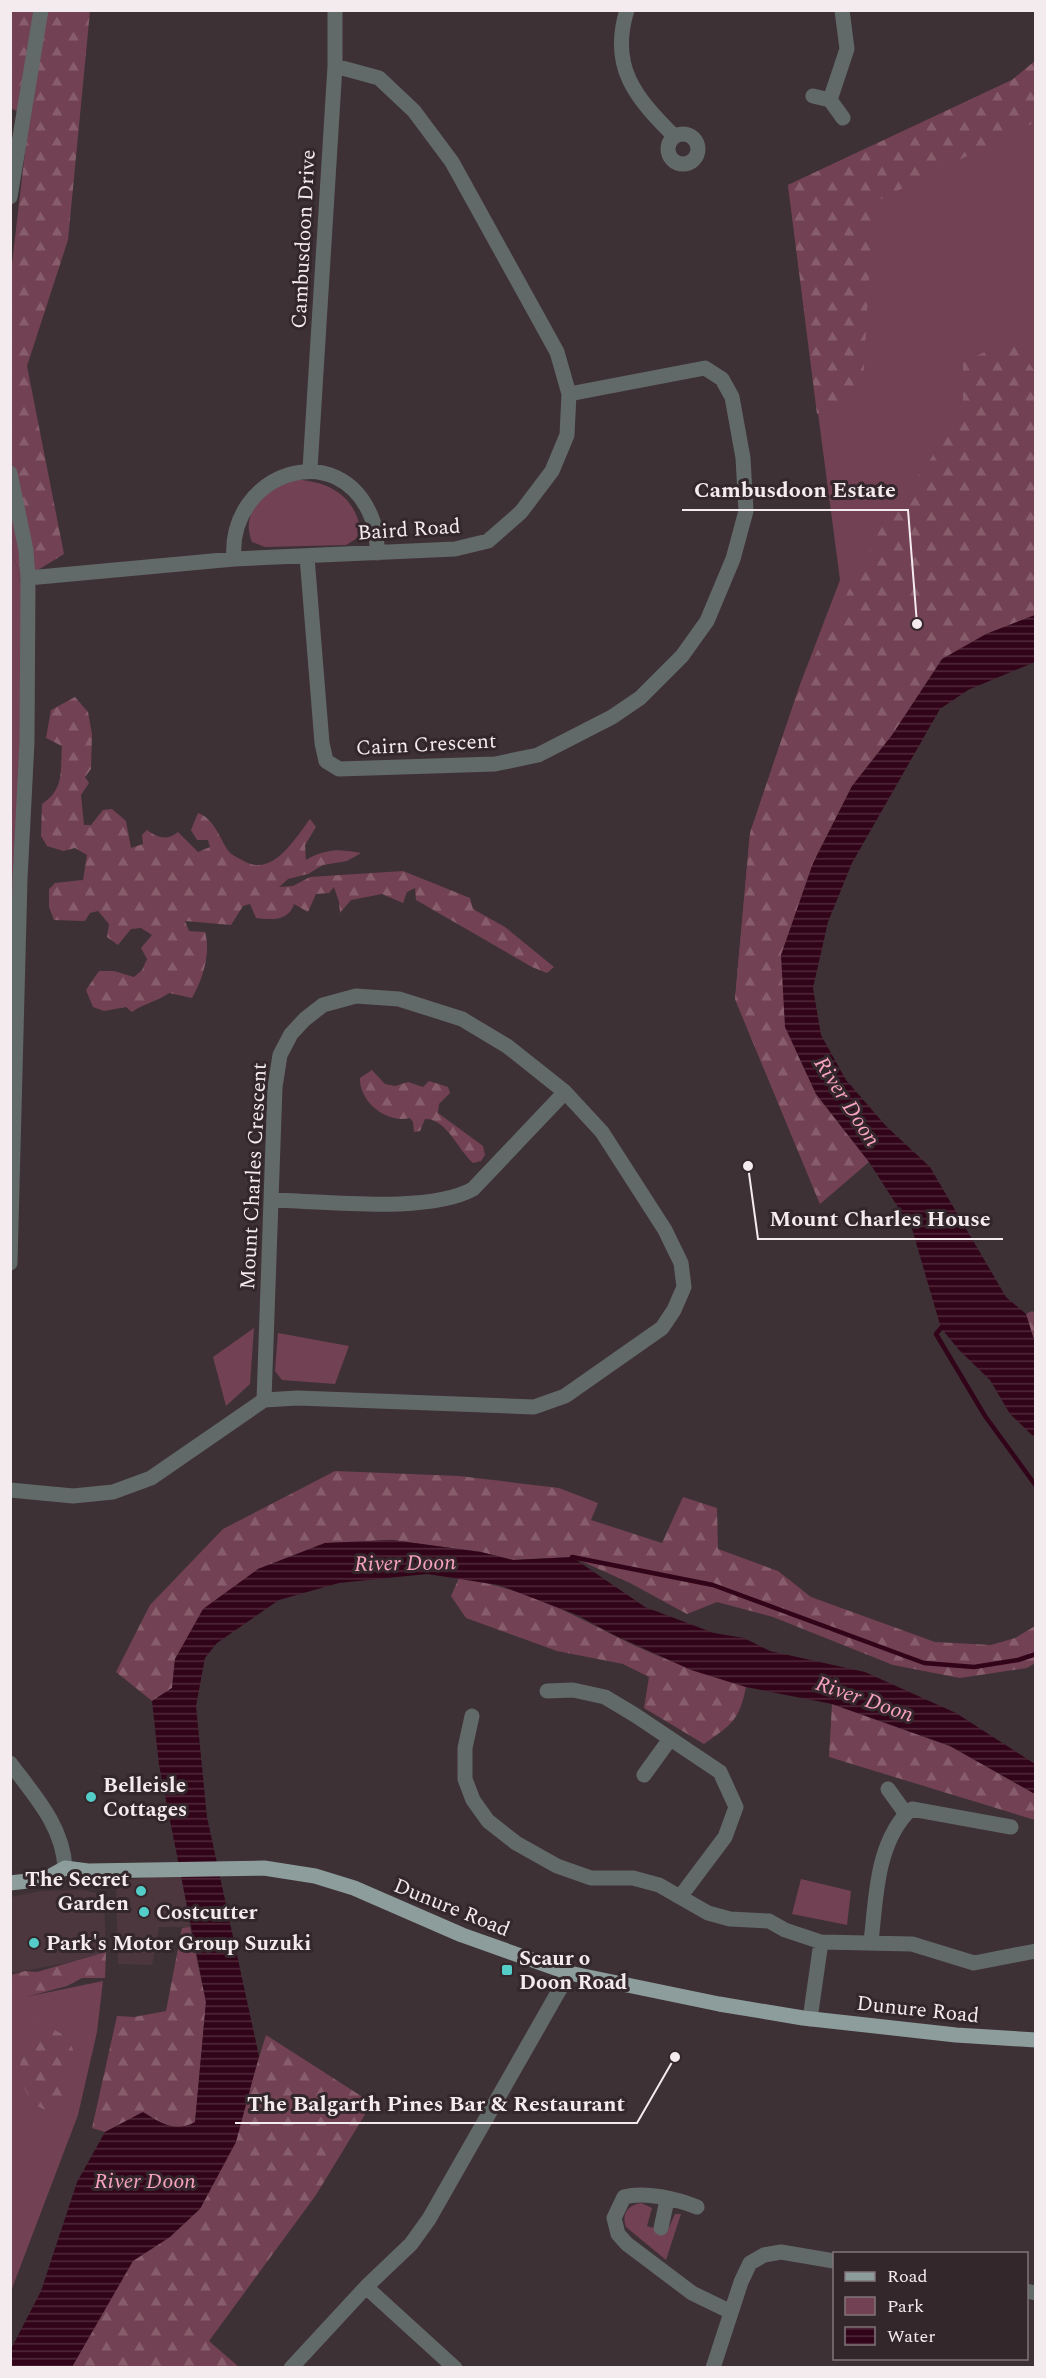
<svg xmlns="http://www.w3.org/2000/svg" width="1046" height="2378" viewBox="0 0 1046 2378" font-family="Spectral,serif">
	<style>
		.built { fill: #4c373e }
		.green { fill: #724153 }
		.forest { fill: url(#forest-firs) }
		.water { fill: url(#water-rules) }
		.lines { fill: none; stroke-linecap: round; stroke-linejoin: round }
		.stream { stroke: #320419; stroke-width: 4.5 }
		.minor { stroke: #626969; stroke-width: 15 }
		.major { stroke: #8d9d9c; stroke-width: 15 }
		.poi-dot { fill: #54cdc9; stroke: #34272b; stroke-width: 2 }
		.labels { text-anchor: middle; stroke-width: 6; stroke-linejoin: round; paint-order: stroke }
		.street-label { font-size: 21px; fill: #f4ebee; stroke: #34272b }
		.poi-label { font-size: 21px; font-weight: bold; fill: #f4ebee; stroke: #34272b; text-anchor: start }
		.water-label { font-size: 22px; font-style: italic; fill: #f7a2c0; stroke: #34272b }
		.leader { fill: none; stroke: #f4ebee; stroke-width: 2 }
		.callout-dot { fill: #f4ebee; stroke: #34272b; stroke-width: 2 }
		.callout-label { font-size: 22px; text-anchor: middle; font-weight: bold; fill: #f4ebee; stroke: #34272b; stroke-width: 6; stroke-linejoin: round; paint-order: stroke }
	</style>
	<defs>
		<pattern id="forest-firs" width="22" height="20" patternUnits="userSpaceOnUse" patternTransform="scale(1.5)"><rect width="22" height="20" fill="#724153"/><path d="M5 1l3.5 6h-7zM16 11l3.5 6h-7z" fill="#875d6c"/></pattern>
		<pattern id="water-rules" width="6" height="5" patternUnits="userSpaceOnUse" patternTransform="scale(1.5)"><rect width="6" height="5" fill="#320419"/><path d="M0 2.5h6" fill="none" stroke="#50293b"/></pattern>
	</defs>
	<rect width="100%" height="100%" fill="#3e3135"/>
	<path class="built" d="M181,1874L190,1927H159L152,1965L118,1964L116,1881Z
		M83,1890L97,1893L104,1901L106,1952L62,1964L11,1973V1897L42,1891Z"/>
	<path class="green" d="M1035,61V615L986,634L781,955L820,1204L735,999L750,833L801,682L840,580L788,185L1012,80Z
		M294,479C329,482 354,494 361,531L356,539L346,545L265,547L252,542C239,509 267,491 294,479Z
		M10,537L20,581L28,578L10,1198Z
		M254,1328L250,1384L226,1406L213,1357Z
		M278,1333L349,1346L335,1384L282,1380L275,1371Z
		M801,1879L851,1891L847,1925L792,1914Z
		M103,1981L97,2032L78,2115L11,2291V2000Z
		M641,2203L652,2208L647,2226L667,2232L675,2214H681L666,2260L626,2227C621,2214 628,2205 641,2203Z"/>
	<path class="forest" d="M10,11H90L68,240L27,366L64,554L20,581L10,537V281L29,118L11,108Z
		M1035,61V122L873,203L863,386L817,414L788,185L1012,80Z
		M1013,339L1035,372V615L986,634L892,735L852,786L813,863L781,955L785,1027L816,1094L869,1162L820,1204L735,999L750,833L801,682L880,530L963,413V362Z
		M75,697L88,712L92,734L91,769L85,777L89,783L81,795L84,825H91L103,810L112,809L126,821L131,848L143,844L142,835L147,830C158,838 167,841 178,832L198,852L210,847L208,840H197L191,830L198,813C213,818 219,836 227,849C230,854 236,857 242,860C272,879 294,840 310,819L316,827L305,845L306,860C324,849 340,849 361,853L347,861L323,865L308,874L288,879L279,887L293,886L310,877L403,871L470,898L473,909L505,927L554,967L547,973L532,967L416,900L415,888L407,892L403,903L382,894L351,900L340,913L339,902L334,887L329,893L316,894L308,912L294,904C289,921 272,920 256,918L250,904L243,906L231,925L185,921L189,931L205,932C211,953 203,979 192,998L169,993C157,1002 144,1003 132,1012L126,1007L104,1011L93,1007L86,990L99,971H114L134,977L142,970L147,959L141,948L152,935L141,928L131,929L118,945L107,937L109,924L98,911L90,913L85,921L54,920L49,907V889L55,883L83,880L87,855L75,848L63,851L47,846L41,836L42,804C65,789 60,770 62,746L46,738L51,710Z
		M372,1070L385,1084L395,1086L408,1082L423,1087L429,1081L448,1087L450,1093L439,1104L438,1113L483,1146L485,1155L481,1161L473,1163C459,1151 446,1118 425,1119L420,1131L414,1132L413,1122L410,1118C386,1124 359,1101 360,1078Z
		M1032,1311L1035,1313V1343L1026,1314Z
		M335,1471L459,1476L559,1488L598,1503L591,1520L662,1543L683,1497L717,1508L718,1549L778,1571L811,1597L935,1642L991,1645L1015,1638L1035,1626V1663L1027,1668L960,1678L893,1665L773,1617L717,1602L687,1614L630,1583L572,1557L513,1560L481,1552L392,1540L325,1543L258,1569L175,1659L172,1688L152,1701L116,1672L150,1605L223,1529Z
		M459,1578C521,1588 558,1607 613,1635C656,1657 701,1673 746,1687C739,1721 732,1724 704,1744L644,1708L649,1677L623,1664L557,1651L466,1618L451,1596Z
		M832,1704L950,1746L1035,1794V1820L829,1757Z
		M190,1927L206,2002L195,2123C174,2133 161,2123 143,2112L105,2132L92,2128L117,2016L134,2017L166,2011L182,1928Z
		M106,1952L105,1978H82L67,1986L11,2001V1975L25,1971L37,1972Z
		M37,2020L67,2037L74,2052C73,2062 66,2098 59,2105C39,2123 19,2085 20,2069C21,2051 29,2036 37,2020Z
		M266,2035L372,2103L316,2195L209,2341L239,2367L64,2368L100,2272L244,2106Z"/>
	<path class="water" d="M1035,615V662L968,690L940,709L852,863L828,922L813,988L821,1035L846,1080L886,1126L930,1167L1006,1297L1026,1314L1035,1343V1438L1010,1414L990,1380L959,1350L941,1328L912,1229L869,1162L816,1094L785,1027L781,955L813,863L852,786L892,735L942,659L986,634Z
		M392,1540L481,1552L513,1560L572,1557L645,1607L714,1633L744,1638L770,1651L865,1672L956,1713L1035,1764V1794L950,1746L832,1704L746,1687L691,1670L614,1635L577,1615L499,1585L427,1574L339,1583L279,1600L217,1643L205,1658L196,1706L207,1817L259,2056L236,2142L200,2209L170,2237L133,2261L72,2367L11,2368V2349L41,2291L77,2182L105,2132L143,2112C161,2123 174,2133 195,2122L206,2002L159,1765L152,1701L172,1688L175,1659L203,1609L258,1569L325,1543Z"/>
	<g class="lines">
		<path class="stream" d="M941,1328L936,1334L985,1416L1036,1486
			M572,1557L713,1585L924,1663L974,1667L1018,1660L1036,1654"/>
		<path class="minor" d="M627,10C609,67 636,98 674,136
			M813,96L830,100L843,118
			M830,100L847,49L842,10
			M668 149a15 15 0 1 1 30 0a15 15 0 1 1-30 0Z
			M10,197L41,10
			M310,469L335,66V10
			M10,473L26,550L28,578L27,742L20,879L10,1263
			M307,557L322,743L326,761L339,769L495,764L538,755L612,717L640,698L682,656L707,621L733,559L746,511L743,458L732,397L722,379L705,368L569,394
			M234,559C227,473 341,433 373,521C377,531 376,543 378,553
			M28,578L234,559L455,549L488,541L521,512L552,471L567,435L569,394L557,352L452,162L414,111L379,78L335,66
			M271,1200C325,1201 428,1214 473,1189L565,1092
			M10,1490L73,1496L113,1492L151,1478L264,1400L298,1398L534,1407L565,1396L662,1328L674,1310L684,1287L681,1263L665,1230L602,1132L565,1092L507,1046L462,1019L399,999L356,996L323,1005L305,1019L291,1034L280,1055L275,1087L264,1400
			M547,1691L573,1690L605,1697L635,1715L720,1772L736,1807L725,1837L680,1897
			M472,1716L465,1748V1779L473,1800L488,1821L516,1843L557,1866L591,1878H633L659,1885L708,1913L730,1919L769,1921L785,1930L821,1942L912,1944L974,1963L1036,1951
			M10,1763C34,1795 63,1826 65,1868
			M644,1775L670,1739
			M888,1789L906,1814L912,1809L1011,1827
			M871,1942C876,1899 876,1848 906,1814
			M810,2019L821,1942
			M697,2207C677,2199 645,2191 624,2197L614,2218L618,2234L627,2244L692,2293L731,2312
			M661,2228L667,2200
			M366,2287L455,2368
			M1026,2291L1036,2293
			M291,2368L366,2287L411,2244L429,2219L569,1973
			M713,2368L741,2282L750,2263L764,2255L781,2252L834,2261"/>
		<path class="major" d="M10,1883L45,1879L65,1868L88,1871L264,1868L315,1876L354,1888L462,1935L569,1973L719,2004L803,2018L956,2035L1036,2040"/>
	</g>
	<g class="poi-dot">
		<circle cx="91" cy="1797" r="6"/>
		<circle cx="141" cy="1891" r="6"/>
		<circle cx="144" cy="1912" r="6"/>
		<circle cx="34" cy="1943" r="6"/>
		<rect x="501" y="1964" width="12" height="12" rx="3"/>
	</g>
	<g class="labels">
		<g class="street-label">
			<text transform="translate(303 239) rotate(-87)" y="7">Cambusdoon Drive</text>
			<text transform="translate(409 529) rotate(-4)" y="7">Baird Road</text>
			<text transform="translate(426 744) rotate(-3)" y="7">Cairn Crescent</text>
			<text transform="translate(253 1176) rotate(-87)" y="7">Mount Charles Crescent</text>
			<text transform="translate(452 1907) rotate(22)" y="7">Dunure Road</text>
			<text transform="translate(918 2009) rotate(6)" y="7">Dunure Road</text>
		</g>
		<g class="poi-label">
			<text x="103" y="1792">Belleisle<tspan x="103" dy="24">Cottages</tspan></text>
			<text x="129" y="1886" text-anchor="end">The Secret<tspan x="129" dy="24">Garden</tspan></text>
			<text x="156" y="1919">Costcutter</text>
			<text x="46" y="1950">Park's Motor Group Suzuki</text>
			<text x="519" y="1965">Scaur o<tspan x="519" dy="24">Doon Road</tspan></text>
		</g>
		<g class="water-label">
			<text transform="translate(848 1101) rotate(57)" y="8">River Doon</text>
			<text transform="translate(405 1562) rotate(-1)" y="8">River Doon</text>
			<text transform="translate(865 1698) rotate(19)" y="8">River Doon</text>
			<text x="145" y="2188">River Doon</text>
		</g>
	</g>
	<path class="leader" d="M917 624L908 510H682M748 1166L758 1239H1003M675 2057L637 2123H235"/>
	<g class="callout-dot">
		<circle cx="917" cy="624" r="6"/>
		<circle cx="748" cy="1166" r="6"/>
		<circle cx="675" cy="2057" r="6"/>
	</g>
	<g class="callout-label">
		<text x="795" y="497">Cambusdoon Estate</text>
		<text x="880" y="1226">Mount Charles House</text>
		<text x="436" y="2111">The Balgarth Pines Bar &amp; Restaurant</text>
	</g>
	<rect width="1046" height="2378" fill="none" stroke="#f4ebee" stroke-width="24"/>
	<rect x="833" y="2252" width="195" height="108" fill="#34272b" stroke="#817579" stroke-width="1.5"/>
	<rect x="845" y="2272" width="30" height="9" fill="#8d9d9c" stroke="#817579" stroke-width="1.5"/>
	<text x="887" y="2282" font-size="18" fill="#f4ebee">Road</text>
	<rect x="845" y="2297" width="30" height="18" fill="#724153" stroke="#817579" stroke-width="1.5"/>
	<text x="887" y="2312" font-size="18" fill="#f4ebee">Park</text>
	<rect x="845" y="2327" width="30" height="18" fill="url(#water-rules)" stroke="#817579" stroke-width="1.5"/>
	<text x="887" y="2342" font-size="18" fill="#f4ebee">Water</text>
</svg>
